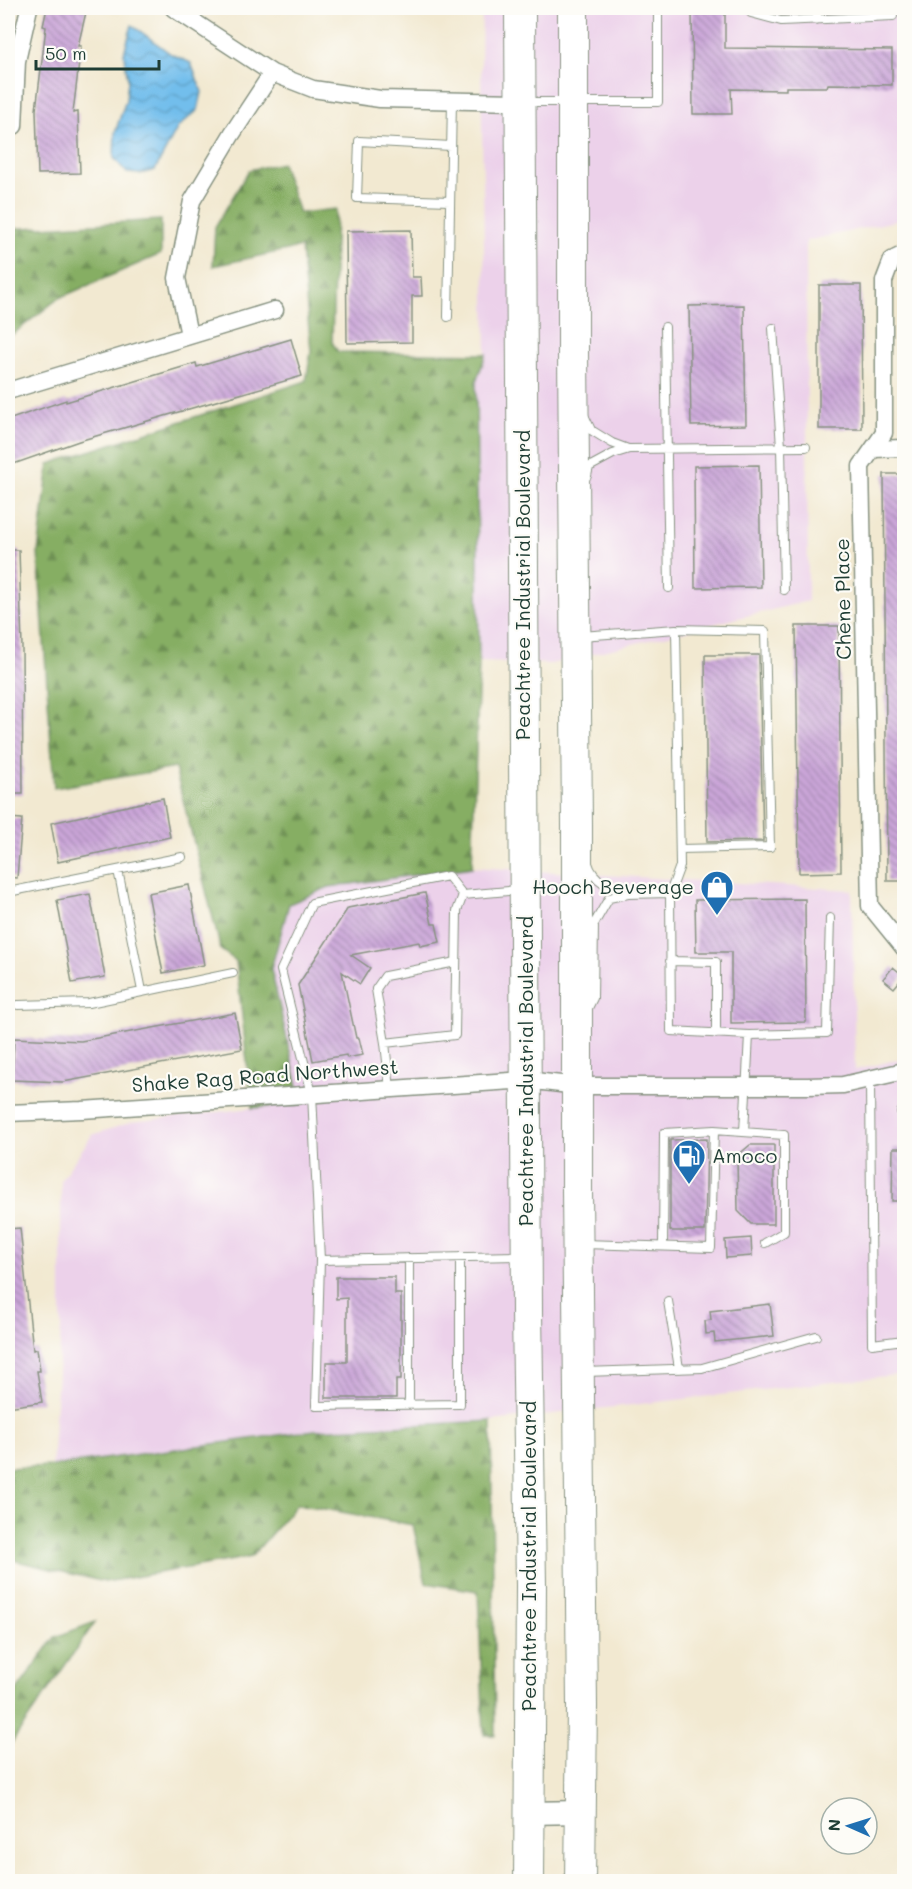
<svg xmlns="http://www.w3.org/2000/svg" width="912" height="1889" viewBox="0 0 912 1889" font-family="Mali,sans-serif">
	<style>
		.built { fill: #ecd1ea }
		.forest { fill: url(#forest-firs); stroke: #52764c; stroke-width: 1.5 }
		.water { fill: url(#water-waves); stroke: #487e90; stroke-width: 1.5 }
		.building { fill: url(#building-back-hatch) }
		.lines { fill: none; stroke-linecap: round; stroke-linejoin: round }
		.lane-casing { stroke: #889382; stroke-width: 10 }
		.street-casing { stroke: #889382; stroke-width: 19 }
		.secondary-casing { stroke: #889382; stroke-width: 25 }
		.highway-casing { stroke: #889382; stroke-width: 32 }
		.lane { stroke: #fff; stroke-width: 8 }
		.street { stroke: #fff; stroke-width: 16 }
		.secondary { stroke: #fff; stroke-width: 22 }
		.highway { stroke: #fff; stroke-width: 30 }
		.labels { text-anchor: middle; stroke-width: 4.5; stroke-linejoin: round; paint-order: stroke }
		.street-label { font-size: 20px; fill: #1f3d34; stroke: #fdfcf7 }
		.poi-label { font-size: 20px; fill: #1f3d34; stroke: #fdfcf7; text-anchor: end }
	</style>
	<defs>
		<pattern id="forest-firs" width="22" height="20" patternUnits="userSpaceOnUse" patternTransform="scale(1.5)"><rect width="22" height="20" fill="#86ae64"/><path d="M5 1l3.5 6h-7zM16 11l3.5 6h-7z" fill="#6d8f53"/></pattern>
		<pattern id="water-waves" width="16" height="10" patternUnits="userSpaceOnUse" patternTransform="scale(1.5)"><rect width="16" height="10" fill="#72beec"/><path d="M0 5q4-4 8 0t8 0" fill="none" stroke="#5d9cc0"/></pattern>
		<pattern id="building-back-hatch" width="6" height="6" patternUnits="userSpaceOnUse" patternTransform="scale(1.5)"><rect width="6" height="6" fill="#caa5d8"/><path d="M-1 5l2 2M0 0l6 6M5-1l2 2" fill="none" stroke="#a388b0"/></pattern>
	</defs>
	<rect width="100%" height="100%" fill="#fdfcf7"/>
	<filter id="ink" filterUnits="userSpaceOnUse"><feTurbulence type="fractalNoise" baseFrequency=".0167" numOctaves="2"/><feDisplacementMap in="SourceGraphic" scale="12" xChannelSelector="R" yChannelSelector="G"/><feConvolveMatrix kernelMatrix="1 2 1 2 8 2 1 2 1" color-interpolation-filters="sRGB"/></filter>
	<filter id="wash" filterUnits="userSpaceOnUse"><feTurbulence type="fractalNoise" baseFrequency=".008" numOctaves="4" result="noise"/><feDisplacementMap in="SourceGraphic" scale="24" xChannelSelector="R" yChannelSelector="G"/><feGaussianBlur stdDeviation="1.35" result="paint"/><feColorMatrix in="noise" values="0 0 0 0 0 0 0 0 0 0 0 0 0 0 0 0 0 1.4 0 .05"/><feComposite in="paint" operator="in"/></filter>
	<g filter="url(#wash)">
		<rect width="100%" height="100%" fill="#f2e9d1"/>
		<path class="built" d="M482,8H904V219L806,241L808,601L551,664L479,662L476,382L486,354L481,69Z
			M472,867L852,890L855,1070L904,1058V1374L491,1421L315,1430L52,1466L61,1328V1180L92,1135L132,1122L252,1108L302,1104L271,969L289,904L329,887Z"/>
		<path class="forest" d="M282,163L299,213L336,209L332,342L338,352L486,354L476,382L479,662L472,867L329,887L289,904L271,969L302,1104L252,1108L236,961L221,950L175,768L54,788L38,552L49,464L306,381L311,351L301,247L213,266L215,227L249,170Z
			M161,220V254L59,298L8,338V229Z
			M491,1421L495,1735H484L478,1591L426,1583L413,1525L297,1504L251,1557L105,1582L8,1559V1468L52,1466L315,1430Z
			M95,1622L8,1748V1703L55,1637Z"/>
		<path class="water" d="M132,25L171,54L191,63L202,92L198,110L178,127L155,170L140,174L127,173L114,158L115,133L126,100L128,80L124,53Z"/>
		<g id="blocks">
			<path class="building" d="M47,8H87L78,46H81L73,113L78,112L80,173L38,174L36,110L46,27L43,26Z
				M692,8H725V48L892,50V85L828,84L827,87H786V90L731,89L732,114H693Z
				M411,230L412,277H421L422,296H412V342L347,343L346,231Z
				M819,285H861L862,429H819Z
				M744,305L746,425L691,426L689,306Z
				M291,339L302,376L79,441L8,466V420L66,400V402L196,363L197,367Z
				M759,465L761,587L695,588L694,466Z
				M884,474H904V881H887Z
				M8,550H19L22,647L23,794H8Z
				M796,626H839L841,872L799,873Z
				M705,655H759L763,841L707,842Z
				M163,798L170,837L58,862L51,823Z
				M8,818L22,819L17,878L8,877Z
				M189,885L204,965L163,973L148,893Z
				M425,893L432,924H436L440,942L420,946L419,942L351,955L370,968L360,984L342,972L356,1038H359L363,1055L347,1058L346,1055L313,1061L298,985L348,908Z
				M90,894L105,977L72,983L57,900Z
				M805,899L806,1022L731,1023V952H696L695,900Z
				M893,967L904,976L894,988L883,979Z
				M235,1013L242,1049L63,1082L12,1080L14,1038L81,1041Z
				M707,1139L705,1231H670V1140Z
				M750,1145H774V1224H751L738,1211L737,1156Z
				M893,1148H904V1201H892Z
				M20,1228L33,1350L37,1349L40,1371H37L42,1402L8,1407V1229Z
				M751,1238L752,1256L726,1258L725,1240Z
				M336,1277H395V1294H401V1380H396V1398H326V1362H347V1298L336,1299Z
				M770,1304L774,1336L715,1342L714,1333L706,1334L705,1321L711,1320L710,1311Z"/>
		</g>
	</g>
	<g filter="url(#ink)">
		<use href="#blocks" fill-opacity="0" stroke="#889382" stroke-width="1.5"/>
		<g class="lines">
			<defs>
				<path id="lane" d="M748,8L751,13L781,21L893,16
					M817,8V20
					M525,102H658V8
					M450,201L357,198L359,141L451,146
					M448,317L452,100
					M665,327L669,588
					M773,328L781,447L784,590
					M584,415L591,430L612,443L628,449
					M587,476L589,467L613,454L629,449L806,447
					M676,629L765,631L770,847L680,849
					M581,636L676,629L680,866L670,893L671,1031L749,1035L744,1132
					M588,863C593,881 612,889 628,894
					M118,870L142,991
					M519,890L463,895L448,876L312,903L281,970L312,1094L320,1260L523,1256
					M8,892L182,857
					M670,961L716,962V1034
					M18,1005L89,1003L233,973
					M588,1008L593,998L594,924L609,898L628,894L670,893
					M749,1035L827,1033L830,918
					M385,1043L376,989L385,976L456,962
					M870,1079L872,1344L904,1340
					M390,1089L385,1043L455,1035L457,911L463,895
					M901,1112H904
					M584,1244L711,1248L714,1130L784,1135V1232L765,1243
					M663,1246L664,1133L714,1130
					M409,1258V1404
					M320,1260L316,1406L460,1404V1257
					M668,1301L679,1368
					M585,1372L702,1368L816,1336"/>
				<path id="street" d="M173,8L272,73L313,89L380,99L520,102
					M8,127L14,126L17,61L29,8
					M904,254L892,260L884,281V433L861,466L870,906L904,948
					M189,335L177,278L192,201L232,134L272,73
					M8,391L275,310
					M873,449L904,448
					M8,1113L82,1110L526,1080L578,1086H808L843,1085L904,1071"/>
				<path id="secondary" d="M529,1813L581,1812"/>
				<path id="highway" d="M520,8L527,1311L531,1585L529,1882
					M573,8V351L577,826V1189L582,1706L580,1882"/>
			</defs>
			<use href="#lane" class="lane-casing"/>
			<use href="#street" class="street-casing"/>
			<use href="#secondary" class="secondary-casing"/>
			<use href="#highway" class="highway-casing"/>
			<use href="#lane" class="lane"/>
			<use href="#street" class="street"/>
			<use href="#secondary" class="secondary"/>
			<use href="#highway" class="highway"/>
		</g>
	</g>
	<defs>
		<symbol id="shop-pin" viewBox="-11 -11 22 30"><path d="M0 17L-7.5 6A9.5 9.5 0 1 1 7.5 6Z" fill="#1f6fb2" stroke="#fdfcf7"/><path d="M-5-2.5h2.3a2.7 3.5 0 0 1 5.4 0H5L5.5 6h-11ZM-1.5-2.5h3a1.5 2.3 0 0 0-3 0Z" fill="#fff"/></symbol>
		<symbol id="fuel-pin" viewBox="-11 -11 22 30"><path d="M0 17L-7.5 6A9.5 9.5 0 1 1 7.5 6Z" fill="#1f6fb2" stroke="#fdfcf7"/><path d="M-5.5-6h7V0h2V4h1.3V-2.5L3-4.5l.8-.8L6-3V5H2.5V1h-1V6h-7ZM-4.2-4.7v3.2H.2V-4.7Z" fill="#fff"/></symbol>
	</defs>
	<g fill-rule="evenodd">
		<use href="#shop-pin" x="698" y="868" width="38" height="52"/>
		<use href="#fuel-pin" x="670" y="1137" width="38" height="52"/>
	</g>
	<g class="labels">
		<g class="street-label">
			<text transform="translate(523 585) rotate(-90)" y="7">Peachtree Industrial Boulevard</text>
			<text transform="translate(843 599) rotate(-91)" y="7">Chene Place</text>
			<text transform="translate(526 1071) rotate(-90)" y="7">Peachtree Industrial Boulevard</text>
			<text transform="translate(265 1076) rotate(-4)" y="7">Shake Rag Road Northwest</text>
			<text transform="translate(529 1556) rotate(-90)" y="7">Peachtree Industrial Boulevard</text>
		</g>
		<g class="poi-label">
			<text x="694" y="894">Hooch Beverage</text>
			<text x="712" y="1163" text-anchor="start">Amoco</text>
		</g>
	</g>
	<rect width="912" height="1889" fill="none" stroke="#fdfcf7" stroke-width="30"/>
	<g transform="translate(849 1826) rotate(273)"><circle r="28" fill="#fdfcf7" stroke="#a4b0a9" stroke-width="1.5"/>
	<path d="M0-4.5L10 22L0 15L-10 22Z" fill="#1f6fb2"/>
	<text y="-9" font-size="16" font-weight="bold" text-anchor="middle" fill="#1f3d34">N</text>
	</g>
	<path d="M36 60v9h123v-9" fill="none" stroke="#1f3d34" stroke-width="3"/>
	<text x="45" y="60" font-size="18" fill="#1f3d34" stroke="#fdfcf7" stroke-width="4.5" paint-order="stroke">50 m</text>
</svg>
